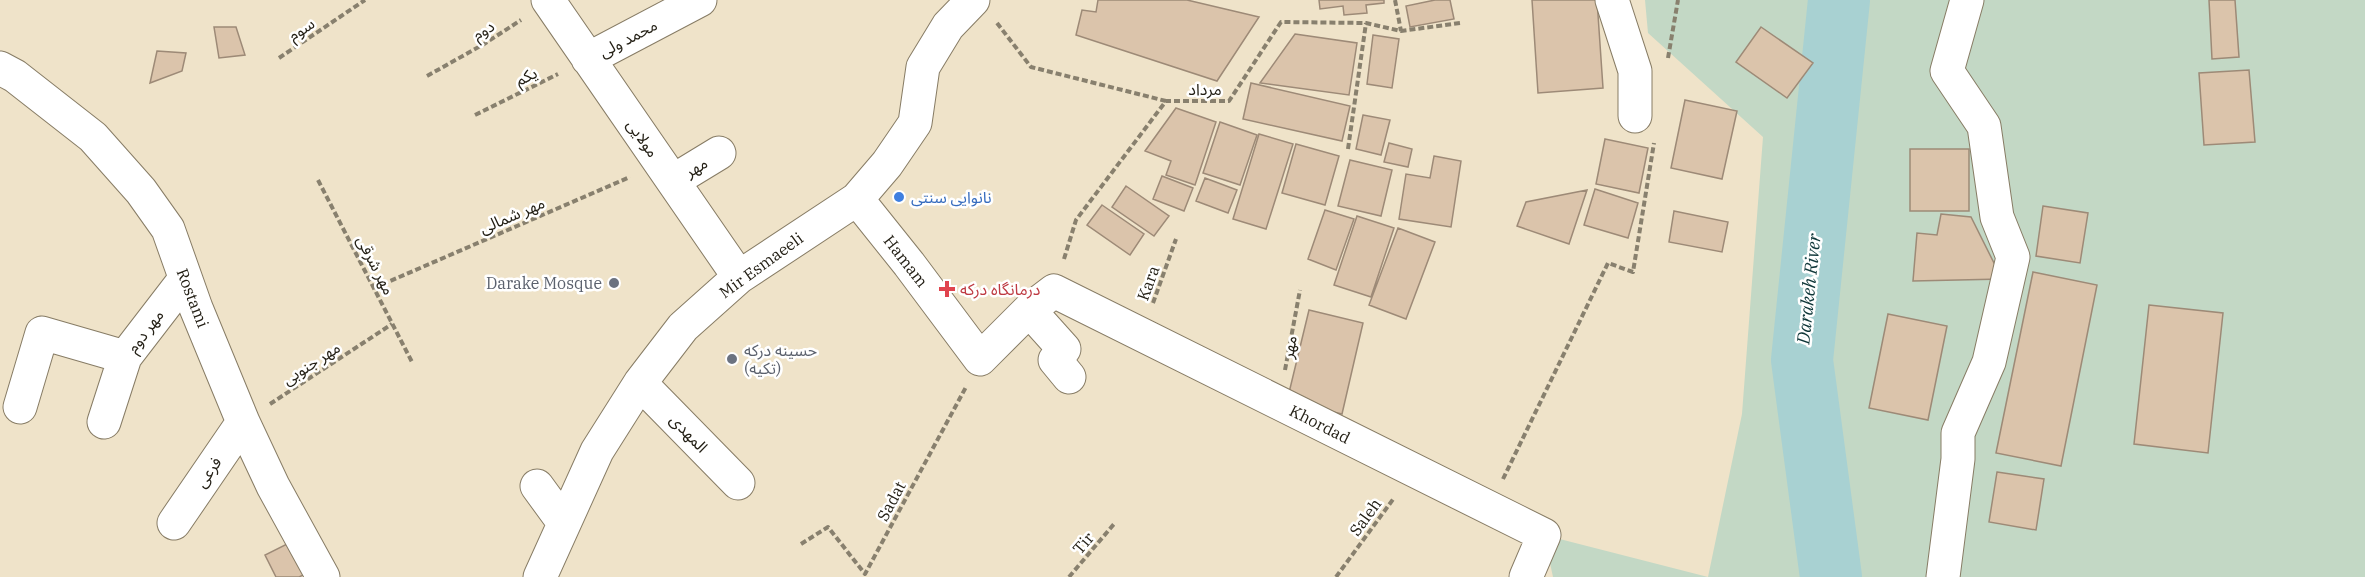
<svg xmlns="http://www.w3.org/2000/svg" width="2365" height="577" viewBox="0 0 2365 577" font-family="'IBM Plex Serif','Noto Sans Arabic',serif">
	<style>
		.green { fill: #c3d8c5 }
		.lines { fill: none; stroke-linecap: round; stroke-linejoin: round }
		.river { stroke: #a8d1d2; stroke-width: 62 }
		.building { fill: #dbc4ab; stroke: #9d8a77; stroke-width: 1.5 }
		.street-casing { stroke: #877c65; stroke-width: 35 }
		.path { stroke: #88806e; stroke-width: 4; stroke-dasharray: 6 3; stroke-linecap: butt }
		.street { stroke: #fff; stroke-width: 33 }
		.shop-dot { fill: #3f7fe0; stroke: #fff; stroke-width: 2 }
		.worship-dot { fill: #6b7280; stroke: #fff; stroke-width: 2 }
		.health-dot { fill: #e0444e; stroke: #fff; stroke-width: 2 }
		.labels { text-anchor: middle; stroke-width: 5; stroke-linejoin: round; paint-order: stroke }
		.street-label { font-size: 16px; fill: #242016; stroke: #fff }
		.shop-label { font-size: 16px; fill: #366cbe; stroke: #fff; text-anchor: start }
		.worship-label { font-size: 16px; fill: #5b616d; stroke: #fff; text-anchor: end }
		.health-label { font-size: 16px; fill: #be3a42; stroke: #fff; text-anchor: start }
		.water-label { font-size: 18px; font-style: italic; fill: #0e3638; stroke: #fff }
	</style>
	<rect width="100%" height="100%" fill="#efe3c9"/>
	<path class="green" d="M1645,0H2365V577H1553L1544,535L1708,577L1742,414L1763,137L1648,33Z"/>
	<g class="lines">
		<path class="river" d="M1831,577L1802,360L1839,0"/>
	</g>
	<path class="building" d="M1098,0H1187L1259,17L1217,81L1076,35L1082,10L1096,12Z
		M1319,0H1384V3L1366,5L1367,13L1344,15L1343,6L1320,9Z
		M1435,0H1450L1454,19L1410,27L1406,6Z
		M1532,0H1597L1603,88L1538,93Z
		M2209,0H2235L2239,57L2212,59Z
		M214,27H236L245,55L219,58Z
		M1761,27L1813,63L1787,98L1736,62Z
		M1295,34L1357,43L1349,95L1260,83Z
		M1373,35L1399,39L1392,88L1367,84Z
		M157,51L186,53L182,71L150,83Z
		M2249,70L2255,142L2204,145L2199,73Z
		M1251,83L1350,106L1342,141L1243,119Z
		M1685,100L1737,111L1722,179L1671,168Z
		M1176,108L1216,122L1195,185L1166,175L1171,161L1145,151Z
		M1363,115L1390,120L1381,155L1356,149Z
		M1220,122L1257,135L1240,185L1203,173Z
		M1259,134L1293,144L1266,229L1233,219Z
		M1605,139L1648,148L1639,193L1596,184Z
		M1389,143L1412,149L1408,167L1384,162Z
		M1296,144L1339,156L1325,205L1282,193Z
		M1910,149H1969V211H1910Z
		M1434,156L1461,161L1451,227L1399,219L1406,174L1430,178Z
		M1350,160L1392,170L1381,216L1338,206Z
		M1162,176L1193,188L1184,211L1153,199Z
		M1205,178L1237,190L1228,213L1196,201Z
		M1126,186L1169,216L1154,236L1112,207Z
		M1595,189L1638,203L1628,238L1584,225Z
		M1587,190L1569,244L1517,226L1526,202Z
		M1102,205L1144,234L1130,255L1087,225Z
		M2043,206L2088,213L2080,263L2036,256Z
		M1325,210L1354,219L1336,270L1308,259Z
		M1674,211L1728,222L1722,252L1669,242Z
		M1941,214L1971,217L2002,279L1913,281L1917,233L1937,235Z
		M1357,216L1394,228L1371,297L1334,285Z
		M1398,228L1435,242L1406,319L1369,305Z
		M2033,272L2097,285L2061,466L1996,453Z
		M2149,305L2223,313L2208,453L2134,444Z
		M1309,310L1363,323L1342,414L1287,401Z
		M1888,314L1947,326L1928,420L1869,408Z
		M1997,472L2044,479L2036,530L1989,522Z
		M297,539L312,571L299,577H276L265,555Z"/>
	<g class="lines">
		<defs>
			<path id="street" d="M548,0L739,277
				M1612,0L1635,71V116
				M588,59L700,0
				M0,68L15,76L93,137L141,191L168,229L196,308L243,422L273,486L323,577
				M673,181L719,153
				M857,199L909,264L980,359L1029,310L1054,291L1544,535L1526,577
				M1029,310L1064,349L1055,360L1069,377
				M640,383L738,483
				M20,407L42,333L125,357
				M104,422L125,357L185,279
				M537,486L564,523
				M174,523L243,422
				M540,577L597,451L640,383L683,327L739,277L857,199L887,164L915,123L923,67L948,26L973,0
				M1943,577L1958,459V433L1989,362L2013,257L1997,217L1984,126L1947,71L1967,0"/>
		</defs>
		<use href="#street" class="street-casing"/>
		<path class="path" d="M1395,0L1401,31
			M997,23L1031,67L1166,101
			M279,58L365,0
			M1668,58L1678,0
			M427,76L484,44L521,20
			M475,115L558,74
			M1348,149L1366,23
			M318,180L412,362
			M1064,259L1076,220L1166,101H1229L1281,22L1366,23L1401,31L1460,23
			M374,288L630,177
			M1153,303L1176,239
			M1285,370L1300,290
			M270,404L392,324
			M1503,479L1608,263L1633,272L1654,143
			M801,544L828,527L865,574L966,387
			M1069,577L1114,524
			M1336,577L1394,498"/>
		<use href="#street" class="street"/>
	</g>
	<circle class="shop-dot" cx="899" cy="197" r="6"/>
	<g class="worship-dot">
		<circle cx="614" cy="283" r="6"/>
		<circle cx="732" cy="359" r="6"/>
	</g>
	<path class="health-dot" d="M944 280h6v6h6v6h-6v6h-6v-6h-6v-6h6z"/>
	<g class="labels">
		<g class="street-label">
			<text transform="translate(301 29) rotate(-34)" y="6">سوم</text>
			<text transform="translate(483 30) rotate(-32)" y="6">دوم</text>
			<text transform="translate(628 38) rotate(-28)" y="6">محمد ولی</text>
			<text transform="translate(526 76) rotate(-26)" y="6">یکم</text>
			<text x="1205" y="95">مرداد</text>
			<text transform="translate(643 138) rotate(55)" y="6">مولایی</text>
			<text transform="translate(696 167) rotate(-31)" y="6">مهر</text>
			<text transform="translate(512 215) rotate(-23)" y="6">مهر شمالی</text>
			<text transform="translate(906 261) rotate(52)" y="6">Hamam</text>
			<text transform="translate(376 265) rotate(63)" y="6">مهر شرقی</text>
			<text transform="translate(761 265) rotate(-36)" y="6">Mir Esmaeeli</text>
			<text transform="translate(1148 283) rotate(-70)" y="6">Kara</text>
			<text transform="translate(193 298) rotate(69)" y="6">Rostami</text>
			<text transform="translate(145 331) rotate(-53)" y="6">مهر دوم</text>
			<text transform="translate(1289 347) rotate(-80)" y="6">مهر</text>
			<text transform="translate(311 363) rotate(-33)" y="6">مهر جنوبی</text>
			<text transform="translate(1320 424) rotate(27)" y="6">Khordad</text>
			<text transform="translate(689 433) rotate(46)" y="6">المهدی</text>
			<text transform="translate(208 472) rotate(-56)" y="6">فرعی</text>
			<text transform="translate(891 501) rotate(-62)" y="6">Sadat</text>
			<text transform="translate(1365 517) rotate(-54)" y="6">Saleh</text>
			<text transform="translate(1083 543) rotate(-49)" y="6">Tir</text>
		</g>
		<g class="shop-label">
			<text x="911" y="203">نانوایی سنتی</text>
		</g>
		<g class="worship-label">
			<text x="602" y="289">Darake Mosque</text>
			<text x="744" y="356" text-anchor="start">حسینه درکه<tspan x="744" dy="18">(تکیه)</tspan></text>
		</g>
		<g class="health-label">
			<text x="960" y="295">درمانگاه درکه</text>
		</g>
		<g class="water-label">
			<text transform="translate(1809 289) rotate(-84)" y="6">Darakeh River</text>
		</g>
	</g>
</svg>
